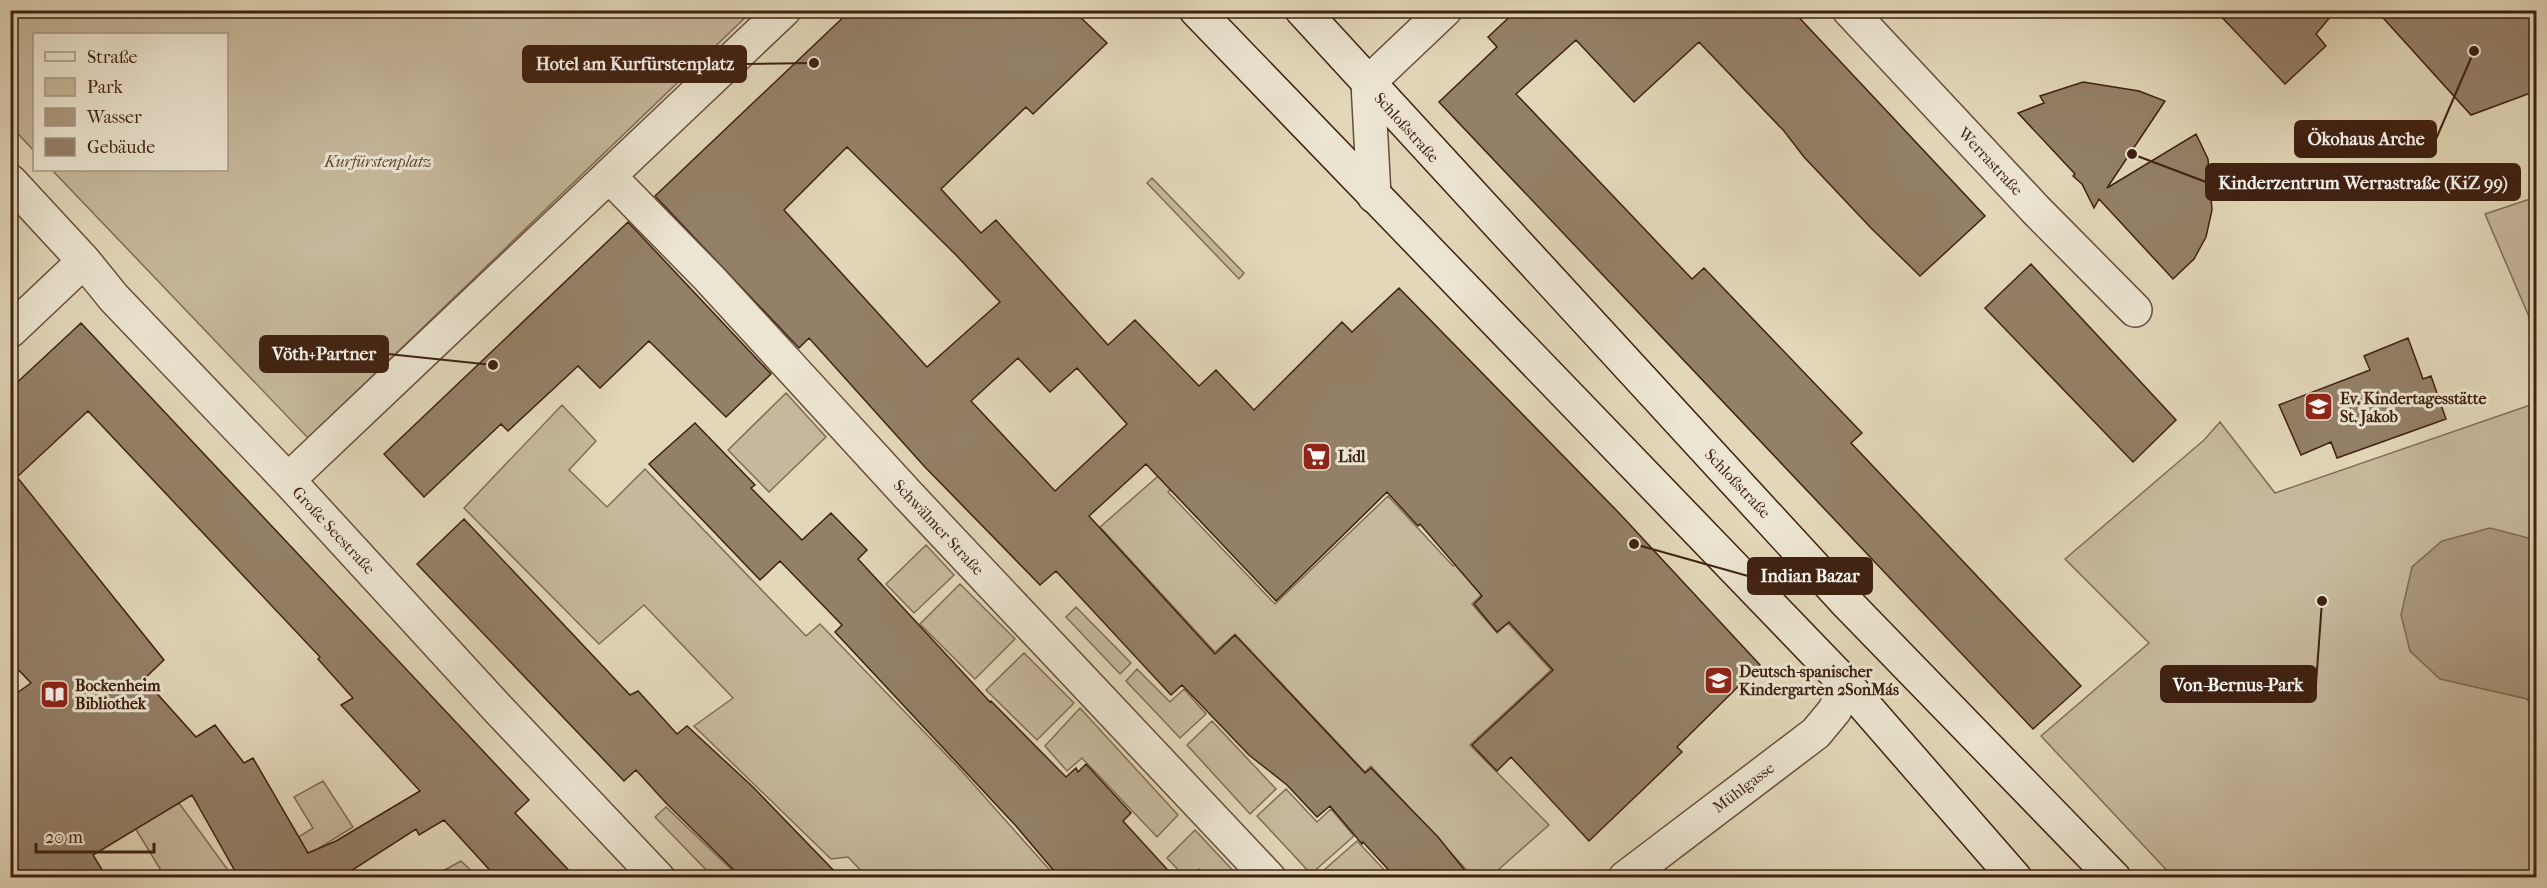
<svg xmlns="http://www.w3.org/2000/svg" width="2547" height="888" viewBox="0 0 2547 888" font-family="'IM FELL French Canon',serif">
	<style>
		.green { fill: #c6b89c; stroke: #826c56; stroke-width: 1.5 }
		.water { fill: #ab997f; stroke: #806953; stroke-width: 1.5 }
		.building { fill: #948068; stroke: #3f2111; stroke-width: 1.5; fill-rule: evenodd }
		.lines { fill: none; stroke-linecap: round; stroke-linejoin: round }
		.street-casing { stroke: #684e3b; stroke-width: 36 }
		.secondary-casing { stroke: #3f2111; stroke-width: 36 }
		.street { stroke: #ece5d1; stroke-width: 33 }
		.secondary { stroke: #ece5d1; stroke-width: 33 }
		.labels { text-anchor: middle; stroke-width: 6; stroke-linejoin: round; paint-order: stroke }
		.street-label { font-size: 16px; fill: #3f2111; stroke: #ece5d1 }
		.park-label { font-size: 16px; font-style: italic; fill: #614734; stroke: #ece5d1 }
		.poi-label { font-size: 16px; font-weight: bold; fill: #3f2111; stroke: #ece5d1; text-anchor: start }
		.leader { fill: none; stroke: #3f2111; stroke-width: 2 }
		.callout-dot { fill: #3f2111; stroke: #ece5d1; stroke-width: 2 }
		.callout { fill: #3f2111; stroke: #3f2111; stroke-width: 2 }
		.callout-label { font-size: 18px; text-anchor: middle; font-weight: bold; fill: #fff }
	</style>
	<rect width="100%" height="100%" fill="#e2d7b8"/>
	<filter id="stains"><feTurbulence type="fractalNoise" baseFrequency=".00333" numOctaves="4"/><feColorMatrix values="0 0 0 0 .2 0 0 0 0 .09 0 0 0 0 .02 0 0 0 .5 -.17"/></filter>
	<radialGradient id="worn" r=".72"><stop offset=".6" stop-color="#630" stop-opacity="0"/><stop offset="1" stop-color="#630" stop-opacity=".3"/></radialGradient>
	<path class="green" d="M10,11L11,10L752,11L308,438L52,170H226V34H34V151L11,126Z
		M1152,178L1244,273L1239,279L1147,183Z
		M2536,197V333L2485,214Z
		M786,393L826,437L769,492L728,450Z
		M2536,403V877H2173L2041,736L2149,643L2065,559L2204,440L2220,422L2275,493Z
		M562,405L596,441L569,470L607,507L645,469L806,636L820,624L959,768L1056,877H867L848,857L831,859L694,726L733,698L644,605L599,644L464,508Z
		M1165,470L1177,483L1168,492L1275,604L1388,496L1453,566L1525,502L1544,534L1472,604L1497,633L1508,623L1551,670L1470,745L1549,825L1498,870L1504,877H1473L1371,766L1365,772L1235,634L1215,652L1100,527Z
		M926,545L954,575L914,613L886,584Z
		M960,584L1015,639L975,679L920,624Z
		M1076,607L1131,663L1120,674L1066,617Z
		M1024,653L1074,703L1037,740L986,690Z
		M1137,669L1170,702L1184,689L1206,714L1180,738L1126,681Z
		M1080,708L1178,815L1157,837L1082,758L1067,771L1045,746Z
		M1212,721L1276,789L1250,814L1187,745Z
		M323,781L353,827L273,877L233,878L313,828L294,797Z
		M1286,789L1317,822L1331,809L1354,836L1311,874L1257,816Z
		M179,803L233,877H165L135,828Z
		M666,807L735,873L730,877H713L655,817Z
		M1195,830L1239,877H1207L1199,869L1190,877H1185L1167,858Z
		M1357,841L1391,877H1316Z
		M461,861L478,877H432Z"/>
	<path class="water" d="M2490,528L2536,540V716L2527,699L2440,679L2410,651L2401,615L2412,567L2442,541Z"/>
	<path class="building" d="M851,10H1073L1107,43L1033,114L1026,107L941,189L981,233L996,220L1108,345L1135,320L1199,386L1216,370L1254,410L1342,322L1352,332L1399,288L1620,514L1760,665L1677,747L1682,752L1589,841L1511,757L1497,771L1472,745L1553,670L1509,622L1497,632L1474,604L1482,596L1420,524L1418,526L1387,492L1276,601L1146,464L1089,516L1215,654L1235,635L1365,773L1371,768L1438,837L1471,878H1396L1363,842L1362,844L1330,806L1317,817L1287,785L1249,755L1182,685L1171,695L1056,571L1040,585L924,466L809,338L799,348L655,196ZM847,147L956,255L1000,302L927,367L784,210ZM1018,358L1050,392L1077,368L1127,424L1055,491L971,401Z
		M1517,10H1792L1985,216L1920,276L1871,228L1804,157L1784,131L1699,42L1634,102L1576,40L1516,94L1692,279L1704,268L1862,433L1851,443L2081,686L2033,729L1439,102L1497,47L1488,37Z
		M2215,10H2336L2316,34L2326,46L2285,84Z
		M2376,10H2536V91L2471,115Z
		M2083,82L2139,91L2165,101L2107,188L2196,134L2208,159L2212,210L2206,237L2194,259L2173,279L2099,199L2094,208L2082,184L2073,176L2075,174L2018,113L2044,103L2040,96Z
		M628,222L771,374L726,417L649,341L600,388L578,366L508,431L501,424L424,497L384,454Z
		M2031,264L2176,420L2133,462L1985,308Z
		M81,323L529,800L515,813L576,878H497L444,820L419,835L416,829L340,878H239L192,795L93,855L107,878H10V698L31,683L10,661V389ZM88,411L320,657L318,659L353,698L341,705L420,791L336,841L308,853L253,758L244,763L215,725L196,737L144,679L164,660L17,477Z
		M2408,338L2423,379L2431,376L2446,419L2337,458L2331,442L2301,455L2279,405L2370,370L2364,356Z
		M695,423L755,485L751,488L802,540L831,513L867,550L858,559L990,702L991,701L1066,777L1076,768L1078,772L1086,764L1131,813L1123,821L1175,878H1060L1016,826L835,632L842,625L780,561L760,580L649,464Z
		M464,519L630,695L638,691L677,734L687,726L752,786L841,878H742L666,803L636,770L624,781L417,564Z"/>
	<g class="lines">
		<defs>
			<path id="street" d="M1849,10L2036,210L2135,310
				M610,177L709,278L909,496L1269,878
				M10,181L84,261L114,298L288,480L500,711L658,878
				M1374,196L1368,83L1445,10
				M10,331L84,261
				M288,480L784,10
				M1625,878L1816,733L1835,710L1845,683"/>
			<path id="secondary" d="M1196,10L1845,683L2015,878
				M1302,10L1848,604L2114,878"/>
		</defs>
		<use href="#street" class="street-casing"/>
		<use href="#secondary" class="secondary-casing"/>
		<use href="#street" class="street"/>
		<use href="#secondary" class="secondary"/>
	</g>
	<defs>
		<symbol id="school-square" viewBox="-11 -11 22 22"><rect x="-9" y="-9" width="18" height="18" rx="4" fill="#8f2418" stroke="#ece5d1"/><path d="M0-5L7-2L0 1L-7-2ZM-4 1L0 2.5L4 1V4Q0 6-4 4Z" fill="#fff"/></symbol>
		<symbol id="supermarket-square" viewBox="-11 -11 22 22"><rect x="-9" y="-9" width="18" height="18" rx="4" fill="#8f2418" stroke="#ece5d1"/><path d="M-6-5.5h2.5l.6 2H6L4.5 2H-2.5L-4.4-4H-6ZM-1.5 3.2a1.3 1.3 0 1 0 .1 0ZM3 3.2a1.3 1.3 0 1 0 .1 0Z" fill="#fff"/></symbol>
		<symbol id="library-square" viewBox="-11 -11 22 22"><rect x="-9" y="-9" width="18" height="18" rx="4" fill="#8f2418" stroke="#ece5d1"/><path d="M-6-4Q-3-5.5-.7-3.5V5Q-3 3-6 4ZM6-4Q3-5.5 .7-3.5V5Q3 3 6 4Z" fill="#fff"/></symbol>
	</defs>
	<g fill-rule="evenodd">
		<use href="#school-square" x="2302" y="390" width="33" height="33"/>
		<use href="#supermarket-square" x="1300" y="440" width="33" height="33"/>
		<use href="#school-square" x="1702" y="664" width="33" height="33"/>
		<use href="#library-square" x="38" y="678" width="33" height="33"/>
	</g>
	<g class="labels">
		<g class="street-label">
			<text transform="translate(1407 127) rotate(48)" y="6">Schloßstraße</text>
			<text transform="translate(1991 161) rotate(47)" y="6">Werrastraße</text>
			<text transform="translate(1738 483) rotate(47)" y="6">Schloßstraße</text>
			<text transform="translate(939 527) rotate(47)" y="6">Schwälmer Straße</text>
			<text transform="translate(334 530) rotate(47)" y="6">Große Seestraße</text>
			<text transform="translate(1743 787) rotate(-37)" y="6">Mühlgasse</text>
		</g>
		<g class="park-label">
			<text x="378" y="167">Kurfürstenplatz</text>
		</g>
		<g class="poi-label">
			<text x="2340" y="404">Ev. Kindertagesstätte<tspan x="2340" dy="18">St. Jakob</tspan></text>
			<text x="1338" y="462">Lidl</text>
			<text x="1739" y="677">Deutsch-spanischer<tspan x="1739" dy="18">Kindergarten 2SonMás</tspan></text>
			<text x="75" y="691">Bockenheim<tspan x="75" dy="18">Bibliothek</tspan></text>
		</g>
	</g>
	<path class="leader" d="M814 63L746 64M2474 51L2436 139M2132 154L2206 182M493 365L388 354M1634 544L1748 576M2322 601L2316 684"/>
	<g class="callout-dot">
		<circle cx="814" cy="63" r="6"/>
		<circle cx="2474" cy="51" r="6"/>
		<circle cx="2132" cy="154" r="6"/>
		<circle cx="493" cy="365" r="6"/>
		<circle cx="1634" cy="544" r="6"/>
		<circle cx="2322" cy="601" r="6"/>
	</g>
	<g class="callout">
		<rect x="523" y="46" width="223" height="36" rx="6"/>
		<rect x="2295" y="121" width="141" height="36" rx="6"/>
		<rect x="2206" y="164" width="314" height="36" rx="6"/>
		<rect x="260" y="336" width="128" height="36" rx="6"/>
		<rect x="1748" y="558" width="124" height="36" rx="6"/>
		<rect x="2161" y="666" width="155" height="36" rx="6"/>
	</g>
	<g class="callout-label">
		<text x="635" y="70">Hotel am Kurfürstenplatz</text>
		<text x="2366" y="145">Ökohaus Arche</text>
		<text x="2363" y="189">Kinderzentrum Werrastraße (KiZ 99)</text>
		<text x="324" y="360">Vöth+Partner</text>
		<text x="1810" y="582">Indian Bazar</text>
		<text x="2238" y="691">Von-Bernus-Park</text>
	</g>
	<rect width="2547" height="888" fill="none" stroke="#e2d7b8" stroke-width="36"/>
	<rect x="12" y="12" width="2523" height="864" fill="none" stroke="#3f2111" stroke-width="3"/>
	<rect x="18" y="18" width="2511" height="852" fill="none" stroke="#3f2111" stroke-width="1.5"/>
	<rect x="33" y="33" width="195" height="138" fill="#ece5d1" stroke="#a79784" stroke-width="1.5"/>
	<rect x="45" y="52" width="30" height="9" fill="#ece5d1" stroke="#a79784" stroke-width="1.5"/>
	<text x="87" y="63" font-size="18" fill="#3f2111">Straße</text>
	<rect x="45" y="78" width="30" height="18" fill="#c6b89c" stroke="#a79784" stroke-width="1.5"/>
	<text x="87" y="93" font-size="18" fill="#3f2111">Park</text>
	<rect x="45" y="108" width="30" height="18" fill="#ab997f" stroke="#a79784" stroke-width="1.5"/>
	<text x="87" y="123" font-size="18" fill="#3f2111">Wasser</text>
	<rect x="45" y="138" width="30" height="18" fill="#948068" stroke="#a79784" stroke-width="1.5"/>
	<text x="87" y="153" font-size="18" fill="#3f2111">Gebäude</text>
	<path d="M36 843v9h118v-9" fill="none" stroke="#3f2111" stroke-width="3"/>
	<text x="45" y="843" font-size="18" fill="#3f2111" stroke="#ece5d1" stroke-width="4.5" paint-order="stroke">20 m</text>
	<rect width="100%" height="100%" filter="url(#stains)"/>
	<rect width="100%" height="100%" fill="url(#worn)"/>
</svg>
